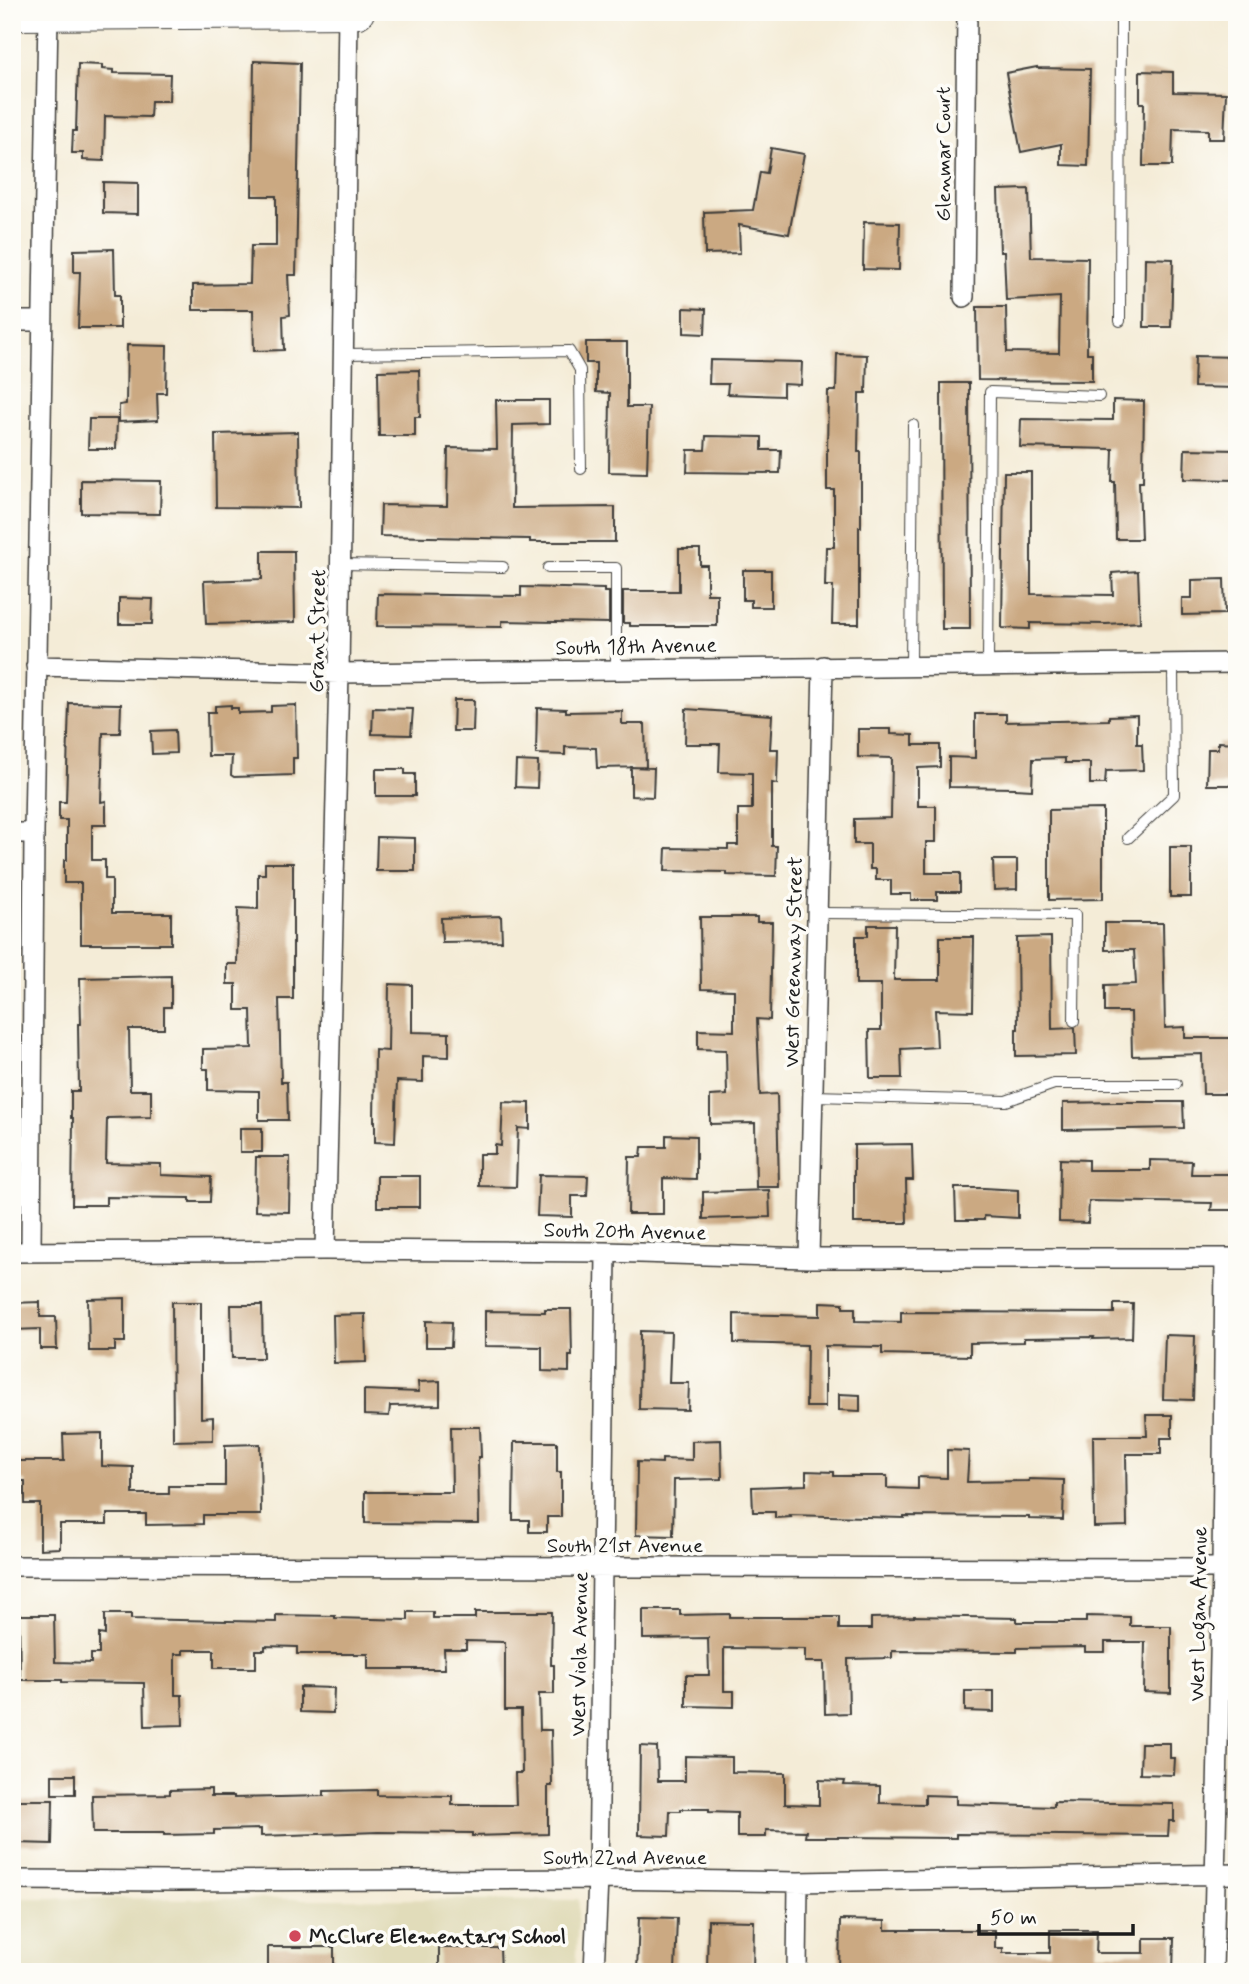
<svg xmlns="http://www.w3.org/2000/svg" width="1249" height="1984" viewBox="0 0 1249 1984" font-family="Mynerve,sans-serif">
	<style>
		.built { fill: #e1dcba }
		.building { fill: #cba982 }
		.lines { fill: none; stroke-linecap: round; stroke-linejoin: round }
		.lane-casing { stroke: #3c3b38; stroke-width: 12 }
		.street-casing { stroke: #3c3b38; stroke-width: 22 }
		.primary-casing { stroke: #3c3b38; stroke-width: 34 }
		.lane { stroke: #fff; stroke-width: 10 }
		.street { stroke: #fff; stroke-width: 19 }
		.primary { stroke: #fff; stroke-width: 32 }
		.poi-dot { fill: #d1495b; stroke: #fdfcf7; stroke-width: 2.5 }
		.labels { text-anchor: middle; stroke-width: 7; stroke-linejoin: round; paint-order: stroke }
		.street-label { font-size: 21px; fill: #1c1c1c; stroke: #fdfcf7 }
		.poi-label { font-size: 21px; font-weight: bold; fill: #1c1c1c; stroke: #fdfcf7; text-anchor: start }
	</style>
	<rect width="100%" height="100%" fill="#fdfcf7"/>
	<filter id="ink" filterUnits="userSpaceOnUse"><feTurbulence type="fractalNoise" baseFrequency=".0143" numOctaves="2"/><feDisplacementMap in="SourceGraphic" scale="14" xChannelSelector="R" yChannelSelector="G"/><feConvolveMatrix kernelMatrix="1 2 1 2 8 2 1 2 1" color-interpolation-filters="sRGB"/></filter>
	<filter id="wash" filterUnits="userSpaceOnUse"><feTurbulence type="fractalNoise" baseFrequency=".00686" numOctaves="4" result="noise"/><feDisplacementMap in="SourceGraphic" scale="28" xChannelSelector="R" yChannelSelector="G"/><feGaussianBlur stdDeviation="1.57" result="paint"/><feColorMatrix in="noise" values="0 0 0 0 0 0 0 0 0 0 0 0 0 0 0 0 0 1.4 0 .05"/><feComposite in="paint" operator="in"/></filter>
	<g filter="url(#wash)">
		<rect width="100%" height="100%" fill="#f4ecd7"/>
		<path class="built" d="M12,1898L579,1900L575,1972H12Z"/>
		<g id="blocks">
			<path class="building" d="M254,61L300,63L296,275H288L290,315L283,316L284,350L254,351L253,310H193V285L250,284L251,246H276V196H252Z
				M78,64L102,65V69L114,70V73L170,74L169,101H151L150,117L105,116L104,161L83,160V153H72L73,131H76Z
				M1037,67V68L1090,69L1088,166L1061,165V144L1021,152L1006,73Z
				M1140,71L1173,72V92L1226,93L1224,139H1208V130L1173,129L1172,166H1143L1144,103H1140Z
				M771,148L804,154L789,234L739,225L740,253L705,254L704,212L753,210L760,172L767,173Z
				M103,182L138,183V214L103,213Z
				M1029,189L1031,257L1088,258L1087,353H1092V381L978,380L977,307H1006L1007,352L1059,353L1060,297L1006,300L1004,252H1000L998,190Z
				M864,222L900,223L899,270L863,269Z
				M114,249L115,295H120V328H78L80,272H74V250Z
				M1145,258L1173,259L1171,327H1144Z
				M684,308L706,309L705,334L684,333Z
				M586,342H627V407H649L647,473L609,472L610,393L596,392V363H586Z
				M127,345L167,346L166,393H157L158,420L119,422V405L126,404Z
				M837,354L867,355L866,393H859L858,452H861V527H859V624H832L833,586H825L826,547H834V490H827V452L828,391H836Z
				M1195,356L1237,357V388L1194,387Z
				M710,360L802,362L801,385L783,384V396L727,394L728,384H709Z
				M419,370L420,417H415V436H379L378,371Z
				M941,383H969L970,629H942Z
				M496,400H549V424L513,425L512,508L615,507V542H530V539L380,536L381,505L447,506L448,448L497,449Z
				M1113,400L1144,401L1143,482H1139L1141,539H1116L1115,482H1112L1113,449L1020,447L1021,419L1113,420Z
				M89,419H117L116,449H88Z
				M298,432L299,508L216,507L215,434Z
				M706,436L762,437V450H781L780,473L687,472L688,450H705Z
				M1185,449L1237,450V480L1184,479Z
				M1004,472H1031V594L1113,595L1112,573L1138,571L1140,622L1106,624L1030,623V629L1002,628Z
				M81,480L161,481L160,514L81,513Z
				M679,549H700V565H707V594H717V626H630V623H623V591H679Z
				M262,551H294L295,622L206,624L204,581L262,579Z
				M743,570H771V607H751V600H743Z
				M1224,579L1225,614L1182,615V598H1192V580Z
				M521,587L604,589V592H609V623L502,621V627L377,626L378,594L521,596Z
				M119,598L153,599L152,624H119Z
				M454,700H474L473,731H453Z
				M69,703L121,704L120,733H103L101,802L106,801V825H92V860H105V879H112V913H171V944H81V883H64V860H67V820H59V802H66Z
				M231,705V708H238V713L271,712V706L296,705L297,758H293V775L234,777L231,775L232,756H208L207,712H215V706Z
				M373,708L413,709L411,735L372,734Z
				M537,708L566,709V712L622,711V724H645L646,767L597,768L596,748L565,747V755L536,754Z
				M686,709L772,715L770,749H778L777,784L772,783V846H777L776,876L727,875V872L665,871L666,848L728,849V845H738V809H752V773L719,772L720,744H685Z
				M975,714H1006V722L1109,720V716L1137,715V744H1142L1143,770L1106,771L1105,784H1090V763H1065V758L1033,759L1032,790L1015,789V788L949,787V757L975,758Z
				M858,729H891V734L913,735V745H940V767L918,768V806H936V842H926V873H960V892H937V900H911V894H891V880H876V869H870V844H854V819L891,818L892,758L858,757Z
				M175,730L176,753L152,754L151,731Z
				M1218,742L1237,743L1236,785H1207L1208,749H1218Z
				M516,761L538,762L537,788L515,787Z
				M631,767L654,768L653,797L631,796Z
				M376,769H405V774H415V796H376Z
				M1103,809V899L1049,900V810Z
				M377,837L415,838V871H376Z
				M1170,847H1191V897H1170Z
				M993,860H1017V889L994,890Z
				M265,863H293V999H279L281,1082H287L288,1120H259V1091L208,1090V1069H203V1049L252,1048L251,1010H236V984H227V964H237L238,908L258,909V874H265Z
				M501,916L502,941L442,942L441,918Z
				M700,917H757V922H772L770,1020L757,1019L760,1095L777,1094L779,1187H756L755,1123L710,1124V1096L727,1095L726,1050L698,1049V1030L734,1031V990L701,989Z
				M1105,923H1163L1165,1028L1185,1027V1038H1237V1094H1203L1202,1054L1132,1056L1131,1012H1105V985L1136,984L1134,950H1105Z
				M868,925H895L894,980H940V937H974L973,1011L935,1010L937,1047L901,1049L902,1078H870L869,1030H881V984H856V936H868Z
				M1051,937L1052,1029L1075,1028L1076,1055L1016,1056V1029H1018L1017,938Z
				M171,976V1007H164V1029H129L130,1090H151V1117L107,1118L106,1163L161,1164V1175L211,1177L210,1202H190V1198L106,1197V1205H72L73,1118H71V1091H79L78,1024H81L80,978Z
				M389,984L412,985V1032L449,1033V1057L423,1056V1082L397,1081L395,1143L375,1142V1121H374L375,1050L388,1051Z
				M503,1102L530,1103V1129L518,1128L516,1187L479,1186V1154H495V1145L501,1146Z
				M1116,1102H1183L1184,1128L1063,1130V1103Z
				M240,1128H262V1152H240Z
				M666,1135L696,1136V1179L663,1178V1214H628L629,1157H641L642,1147H666Z
				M912,1144L913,1180H906L907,1223H854V1145Z
				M256,1157H290L289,1212L255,1211Z
				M1060,1159L1088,1160V1170H1150V1160L1192,1161L1191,1174H1233V1210H1211L1212,1203L1089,1201L1088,1223L1059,1222Z
				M539,1175L588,1176L587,1196H572V1217L537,1216Z
				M377,1176H420V1207H377Z
				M955,1188H984L1018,1190V1218L984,1216V1220H956Z
				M769,1190L770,1217L703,1219V1192Z
				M125,1298V1342H115V1351H89L88,1299Z
				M40,1302V1317H56L57,1349H40V1329L12,1330V1303Z
				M172,1302H201V1418L213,1417V1440L173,1441Z
				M820,1302L843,1303V1308H855V1321L901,1322V1312L1114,1313V1304H1133L1132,1338L1093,1339L1094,1337L1024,1338V1342L970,1343V1356L882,1354V1347L825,1346V1407H806L807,1345L734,1343V1314L820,1316Z
				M231,1305H262L263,1358H232Z
				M545,1309H571L572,1356H569V1372L542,1371V1347L485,1346V1311L545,1312Z
				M365,1314L366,1362L334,1363L333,1315Z
				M426,1321L452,1322L451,1347H426Z
				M640,1331L671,1332L669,1383H689L688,1410L639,1409Z
				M1165,1335L1195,1336L1193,1400L1163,1399Z
				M440,1381V1405L390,1406L389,1416L364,1415V1390L419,1392L418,1382Z
				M839,1394L860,1395V1411L839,1410Z
				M1146,1415H1172V1438H1161V1454H1126L1127,1526L1094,1527L1093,1436H1147Z
				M451,1427H480L481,1457H478L479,1524L365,1523V1492H452Z
				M102,1433V1466L133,1467V1494H169V1486H225V1445L260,1444L261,1515H203V1524L146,1525V1514H107V1524H60V1548L40,1549V1504H25V1481H12V1461H64L63,1434Z
				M721,1440L722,1479L674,1480L673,1536L636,1535L637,1462L662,1463V1459L692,1460V1441Z
				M514,1442H557V1472H561V1517H547V1532H529V1520H513Z
				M947,1450L969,1451L967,1482L1029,1481V1479L1064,1480L1063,1520L1029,1519V1517L904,1516V1518L790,1515L791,1517L775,1518V1512H753L752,1487L806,1485V1471L834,1472V1476H887V1488L918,1489V1477L947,1478Z
				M643,1610H680V1615L730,1614V1617H839V1629H871V1618L914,1617V1616L1017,1618V1622H1086V1616L1130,1617V1626H1171V1693L1144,1692L1145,1642H1105V1652H1085V1647L1017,1648V1652L892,1651V1658L848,1659L849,1713L825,1714L824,1662H805V1649L724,1648V1691H734V1707L686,1706V1675H709L708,1638L643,1639Z
				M408,1612H433V1618H475V1612H552L551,1665H554V1694H539L540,1730H551L552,1786H548V1834L472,1836V1833L378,1832L261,1836V1829L214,1830V1834L164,1835V1833H93L92,1795L170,1794V1790L211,1789V1796H234V1798L324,1796V1791L377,1790V1795L452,1796V1805H516L515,1773H522L521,1710H505V1642L466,1641V1649H444L445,1669H368V1654H297V1647L265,1646V1650H256V1668H214V1650H183V1654H175V1695H182L183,1725L145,1726L144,1683L62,1682V1680H20L19,1615H54L55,1662L91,1663V1654H99V1634L105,1635V1614H131V1619L276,1622V1615L335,1616V1618L408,1620Z
				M300,1687L334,1688L333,1713L300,1712Z
				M965,1691H994V1712L965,1711Z
				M1141,1743H1170V1758H1175L1174,1775L1140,1774Z
				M640,1746L657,1747L658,1781H685V1756L732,1757V1772L785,1773V1804L819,1805V1780L845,1781L844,1785L880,1786V1803L925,1804V1795L956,1796V1804L992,1805L1054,1807V1802L1174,1804V1821H1169L1168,1836L956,1834V1838L843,1837H805L806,1831L766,1830V1837H737V1813L709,1812V1809H681V1811H670L669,1836L639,1835Z
				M52,1775H75V1794H52Z
				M16,1800H53L52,1844L16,1843Z
				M639,1917L677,1918L675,1972H637Z
				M708,1920L754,1921L753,1972H707Z
				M840,1920L885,1921V1930H995V1948H1003V1953H1050V1930H1097L1096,1953H1144V1938H1174L1173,1972H839Z
				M268,1947H334V1972H268Z
				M439,1948H500L501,1972H439Z"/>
		</g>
	</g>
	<g filter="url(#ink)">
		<use href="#blocks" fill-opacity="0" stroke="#3c3b38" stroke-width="2"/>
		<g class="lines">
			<defs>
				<path id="lane" d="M1120,321L1121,12
					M344,354L569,351L580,370L581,469
					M341,564L503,567
					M548,568H616V669
					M988,665L990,392L1099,396
					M911,666L913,425
					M1128,838L1174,795L1173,664
					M817,913L1075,915L1074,1021
					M813,1096L1006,1101L1054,1084H1176"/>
				<path id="street" d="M964,297L967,12
					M12,321H42
					M36,666L339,673L1237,663
					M12,833H34
					M325,1250L339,673L348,12
					M12,1252L325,1250L606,1252L809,1258H1237
					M31,1252L34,833L48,14
					M809,1258L823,666
					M12,1566L1237,1568
					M12,1880L176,1881L598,1879L798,1882L1237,1874
					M594,1972L598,1879L606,1252
					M797,1972L798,1882
					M1213,1972L1222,1568L1225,1258"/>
				<path id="primary" d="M12,14L358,12"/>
			</defs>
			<use href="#lane" class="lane-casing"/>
			<use href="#street" class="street-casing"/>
			<use href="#primary" class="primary-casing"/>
			<use href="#lane" class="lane"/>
			<use href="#street" class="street"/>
			<use href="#primary" class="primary"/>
		</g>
	</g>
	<circle class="poi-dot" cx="295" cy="1936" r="7"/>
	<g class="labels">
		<g class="street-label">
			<text transform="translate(943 154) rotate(-90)" y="7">Glenmar Court</text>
			<text transform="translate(317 631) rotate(-89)" y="7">Grant Street</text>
			<text transform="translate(636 646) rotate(-1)" y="7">South 18th Avenue</text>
			<text transform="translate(793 962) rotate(-89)" y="7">West Greenway Street</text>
			<text transform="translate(625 1231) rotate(1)" y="7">South 20th Avenue</text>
			<text x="625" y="1552">South 21st Avenue</text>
			<text transform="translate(1198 1614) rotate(-89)" y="7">West Logan Avenue</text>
			<text transform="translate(579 1654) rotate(-89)" y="7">West Viola Avenue</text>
			<text x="625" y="1864">South 22nd Avenue</text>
		</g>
		<g class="poi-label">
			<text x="309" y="1943">McClure Elementary School</text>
		</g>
	</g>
	<rect width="1249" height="1984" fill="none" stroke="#fdfcf7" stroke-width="42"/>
	<path d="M979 1924v10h154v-10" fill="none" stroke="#1c1c1c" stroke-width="3.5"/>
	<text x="990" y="1924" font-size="21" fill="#1c1c1c" stroke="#fdfcf7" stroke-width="5" paint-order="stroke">50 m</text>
</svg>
